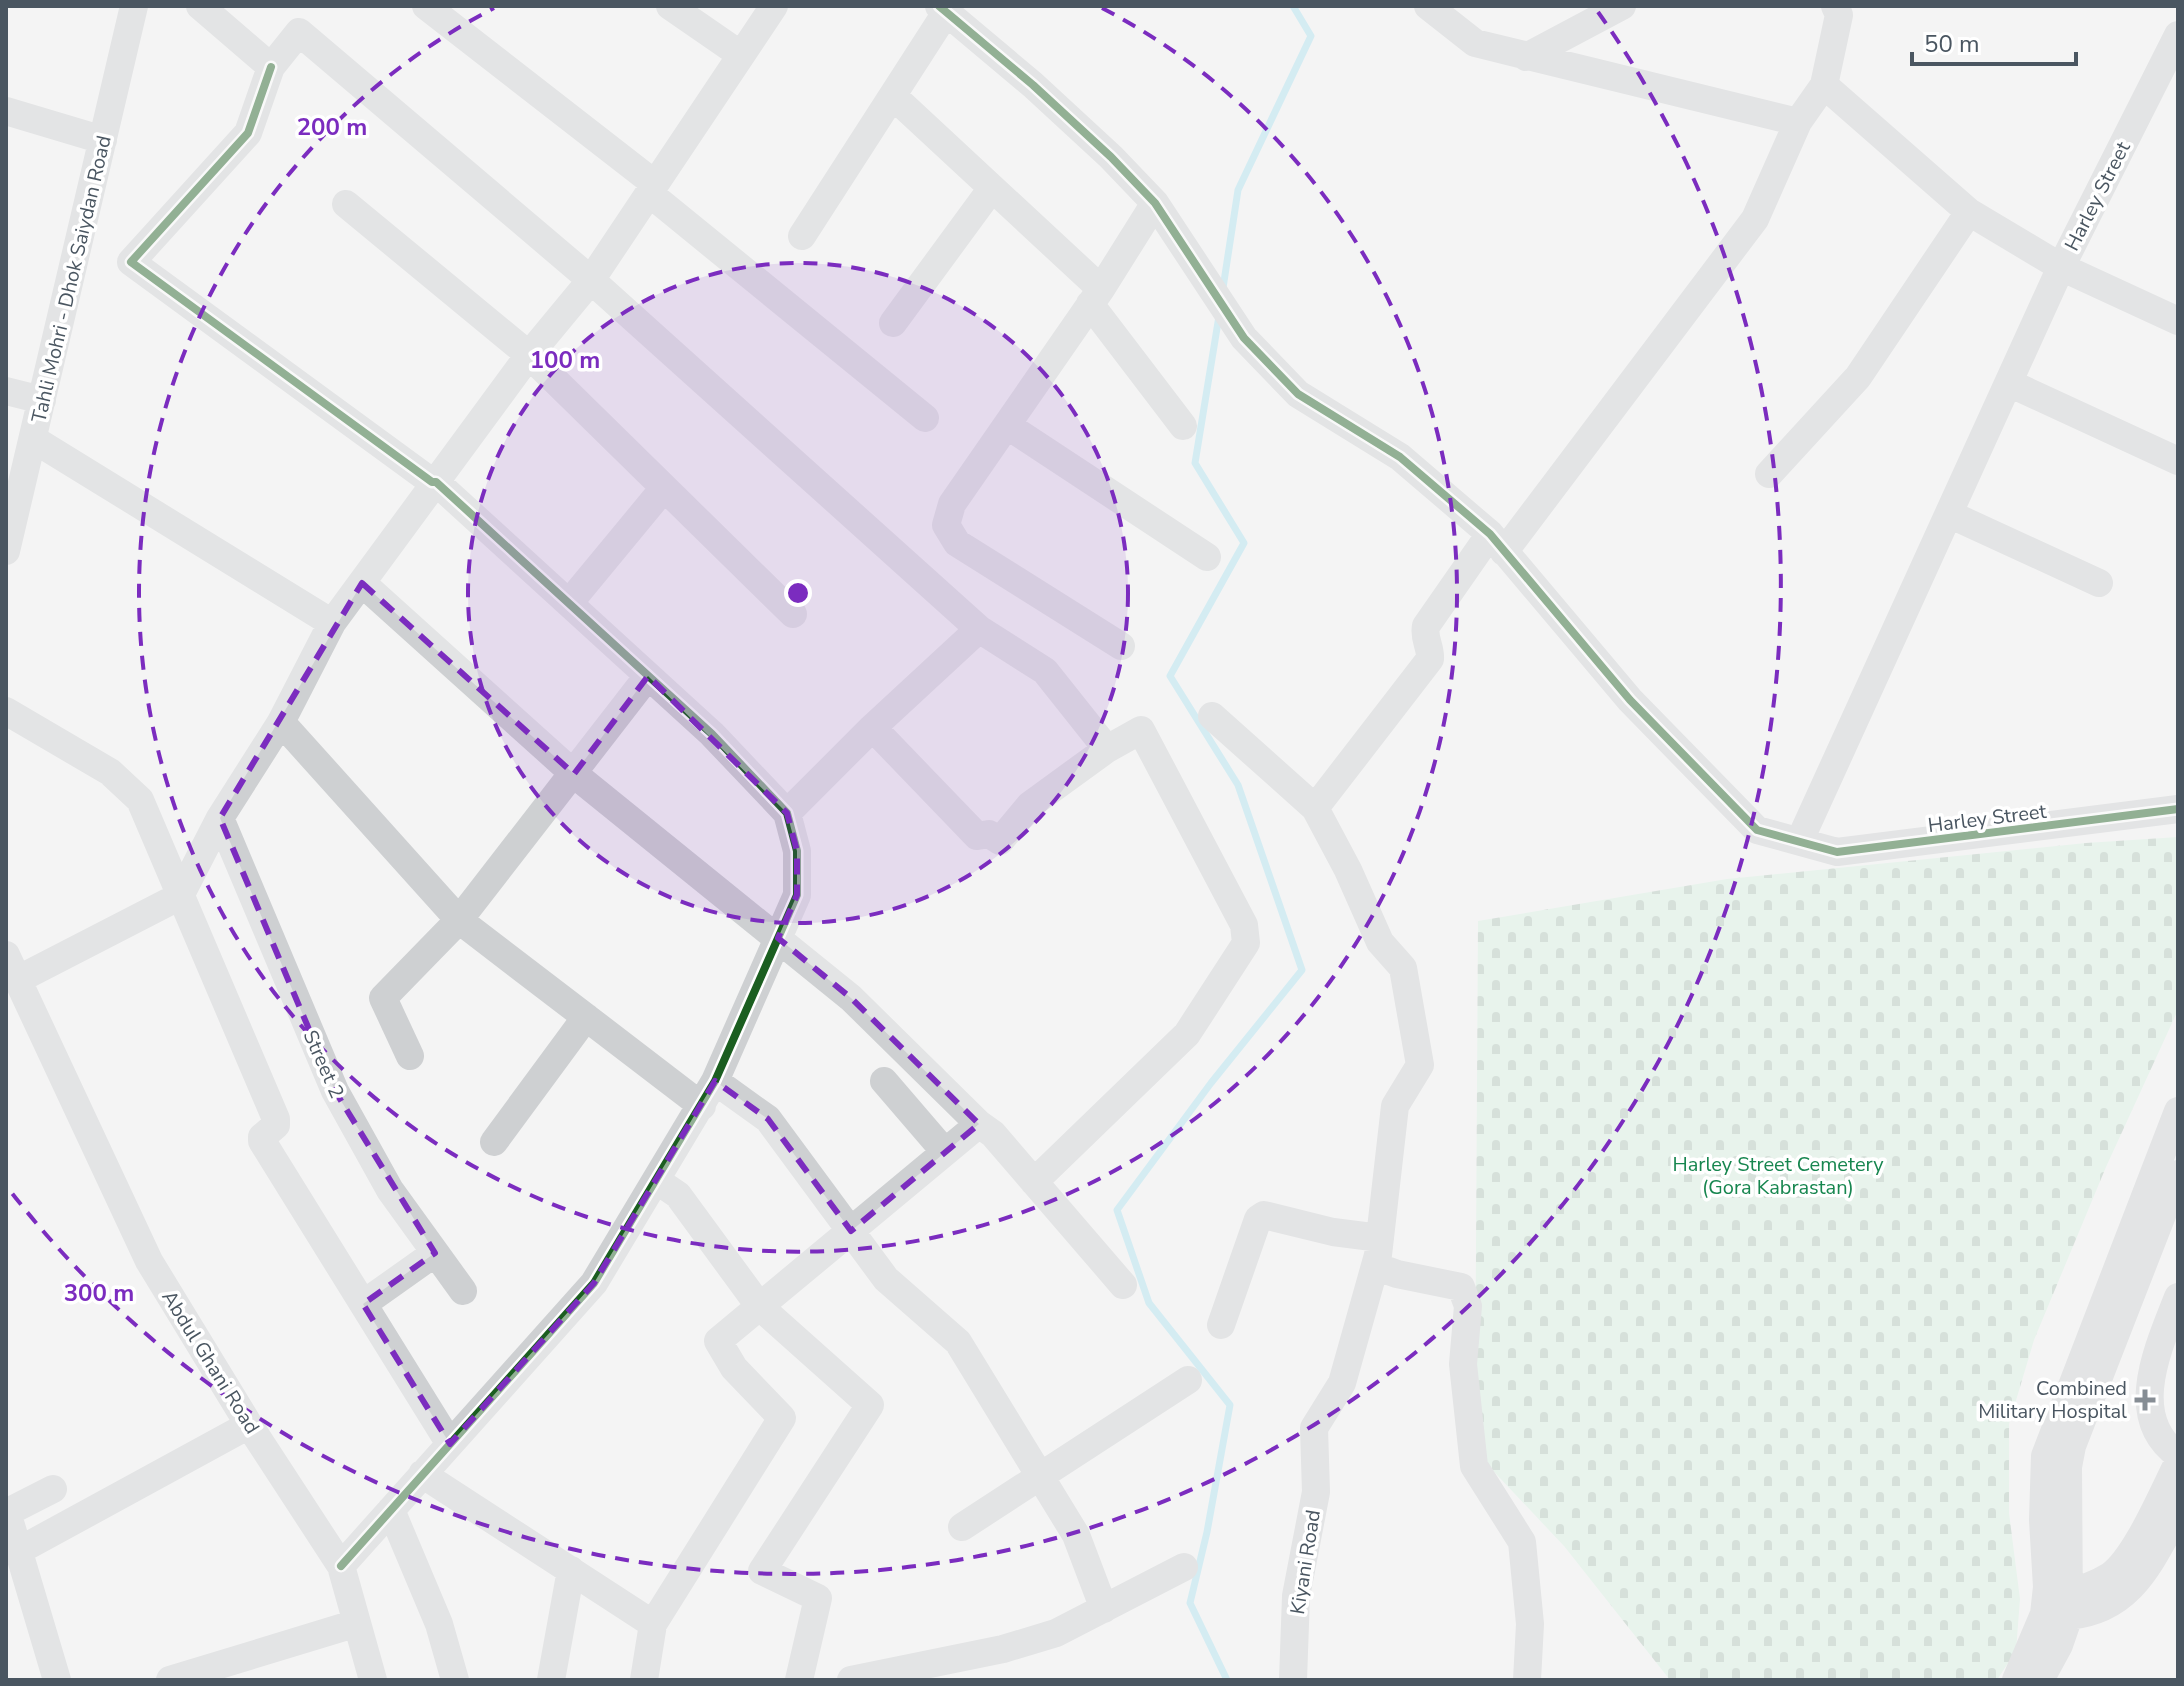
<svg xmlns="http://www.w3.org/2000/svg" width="2184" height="1686" viewBox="0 0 2184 1686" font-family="'Nunito Sans',sans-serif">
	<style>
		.cemetery { fill: url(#cemetery-stones) }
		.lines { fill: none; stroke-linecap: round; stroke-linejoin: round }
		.stream { stroke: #aee2f0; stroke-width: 7 }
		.minor { stroke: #ced0d2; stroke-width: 28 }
		.cycleway-casing { stroke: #fff; stroke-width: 13 }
		.cycleway { stroke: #1b5e20; stroke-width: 8 }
		.marked { fill: none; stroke: #7b2cbf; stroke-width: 6; stroke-dasharray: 16 10; stroke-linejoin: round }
		.ring { fill: none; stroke: #7b2cbf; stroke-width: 4; stroke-dasharray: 14 10 }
		.poi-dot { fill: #868d94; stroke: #fff; stroke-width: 3 }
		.labels { text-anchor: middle; stroke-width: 7; stroke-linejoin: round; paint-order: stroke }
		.street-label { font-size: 20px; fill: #4a5661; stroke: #fff }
		.park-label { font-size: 20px; fill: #17864f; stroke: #fff }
		.poi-label { font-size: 20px; fill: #4a5661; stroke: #fff; text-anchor: end }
		.centre { fill: #7b2cbf; stroke: #fff; stroke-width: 4 }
		.ring-label { font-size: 24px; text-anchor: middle; font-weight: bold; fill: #7b2cbf; stroke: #fff; stroke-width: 7; stroke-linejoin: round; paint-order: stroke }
	</style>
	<defs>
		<pattern id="cemetery-stones" width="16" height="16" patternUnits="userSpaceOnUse" patternTransform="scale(2)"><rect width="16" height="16" fill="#d9f2e3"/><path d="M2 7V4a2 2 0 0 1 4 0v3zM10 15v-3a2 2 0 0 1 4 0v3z" fill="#b2c7bb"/></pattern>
	</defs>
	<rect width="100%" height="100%" fill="#f4f4f4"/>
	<path class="cemetery" d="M2178,837V1010L2106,1167L2034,1340L2009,1424V1513L2020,1599L2016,1651L1997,1680H1670L1564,1546L1481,1458L1475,1412L1478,921L1727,879L2086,843Z"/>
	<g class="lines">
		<path class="stream" d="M1223,288L1238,190L1311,36L1293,6
			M1219,316L1195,463L1244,543L1170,676L1238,785L1302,970L1211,1083L1117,1210L1149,1303L1230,1405L1207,1532L1190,1603L1227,1680"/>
		<path class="minor" d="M200,6L271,67L299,32L591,280L979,629L1045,671L1107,749
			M426,6L655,184
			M670,6L741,55
			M939,6L1033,85L1111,157L1155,203L1244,338L1298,394L1400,457L1490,534L1630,700L1757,830L1837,852L2178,809
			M1428,6L1475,43L1798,122
			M1526,57L1622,6
			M271,67L248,133L131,262L432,482H436L712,734L787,813L797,851V895L715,1081L594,1283L341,1566
			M1824,85L1969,212L2061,267L2178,321
			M893,96L1101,289
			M6,111L103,140
			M649,193L925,418
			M346,204L529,355L793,614
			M802,236L947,11
			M1090,304L1183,426
			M893,323L992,188
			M2009,383L2178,461
			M6,391L42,400
			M1008,426L1207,557
			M33,439L332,623
			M1769,474L1858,377L1969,212
			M1949,514L2099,583
			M6,551L134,6
			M1504,552L1755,219L1798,122L1824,85L1839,15L1835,6
			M362,583L574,774L851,998L979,1124
			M569,603L664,488
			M1121,646L957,543L946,525L952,504L1101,289L1155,203
			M6,711L110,772L140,800L276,1119V1125L262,1137V1141L450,1444
			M1212,716L1315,808L1348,870L1380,942L1403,968L1420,1065L1395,1106L1378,1255L1342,1383L1314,1428L1316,1492L1296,1596L1293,1680
			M281,722L459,920L702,1106
			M873,728L977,836L989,834L1000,841L1030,805L1107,749L1141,730L1244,925L1246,943L1187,1034L1034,1182
			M1315,808L1430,659C1431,647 1423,638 1426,626L1490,534
			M787,813L872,728L979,629
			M220,818L335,1091L390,1190L463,1291
			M1800,840L2061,267L2178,35
			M6,955L149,1261L249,1425L341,1566L373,1680
			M17,980L180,896L220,818L281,722L332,623L529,355L591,280L774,6
			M410,1056L383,998L459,920L648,676
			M715,1081L768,1119L886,1279L958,1342L1076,1535L1104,1609
			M884,1081L945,1152
			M494,1142L586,1017
			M656,1180L678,1195L760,1307L870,1405L762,1571L818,1598L799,1680
			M1375,1266L1397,1274L1461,1287L1468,1306L1463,1364L1474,1466L1522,1542L1530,1624L1527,1680
			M2178,1297C2159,1346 2125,1417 2178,1455
			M363,1304L435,1253
			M1221,1325L1258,1219L1264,1215L1333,1232L1380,1238
			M422,1474L653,1624
			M391,1510L439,1624L455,1680
			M7,1512L57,1680
			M6,1513L53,1489
			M962,1527L1188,1380
			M20,1550L249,1425
			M2069,1592C2084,1589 2097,1584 2110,1576C2136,1558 2163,1492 2178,1463
			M2069,1616C2132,1610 2150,1562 2178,1513
			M170,1680L357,1623
			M551,1680L571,1570
			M644,1680L653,1624L782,1418L734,1368L718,1341L979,1124L993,1134L1123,1285
			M851,1680L1003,1649L1056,1633L1184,1567
			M2016,1680L2044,1614L2047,1587L2043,1520L2045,1456L2178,1111
			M2040,1680L2059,1645L2069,1616L2068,1467L2072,1446L2178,1174"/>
		<defs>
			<path id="cycleway" d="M939,6L1033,85L1111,157L1155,203L1244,338L1298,394L1400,457L1490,534L1630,700L1757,830L1837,852L2178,809
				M271,67L248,133L131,262L432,482H436L712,734L787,813L797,851V895L715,1081L594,1283L341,1566"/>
		</defs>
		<use href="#cycleway" class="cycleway-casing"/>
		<use href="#cycleway" class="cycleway"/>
	</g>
	<path d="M0 0H2184V1686H0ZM362,583L574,774L648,676L787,813L797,851V895L778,938L851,998L979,1124L851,1231L768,1119L715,1081L594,1283L450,1444L363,1304L435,1253L335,1091L220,818Z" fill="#f4f4f4" fill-opacity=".55" fill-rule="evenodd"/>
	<path class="marked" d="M362,583L574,774L648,676L787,813L797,851V895L778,938L851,998L979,1124L851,1231L768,1119L715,1081L594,1283L450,1444L363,1304L435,1253L335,1091L220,818Z"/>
	<circle cx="798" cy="593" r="330" fill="#7b2cbf" fill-opacity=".12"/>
	<g class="ring">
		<circle cx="798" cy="593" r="330"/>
		<path d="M1102 8A659 659 0 1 1 494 8"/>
		<path d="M1598 12A989 989 0 0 1 8 1188"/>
	</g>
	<path class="poi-dot" d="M2141 1388h8v8h8v8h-8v8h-8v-8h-8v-8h8z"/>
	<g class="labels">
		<g class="street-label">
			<text transform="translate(2097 196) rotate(-63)" y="7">Harley Street</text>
			<text transform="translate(71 279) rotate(-77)" y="7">Tahli Mohri - Dhok Saiydan Road</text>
			<text transform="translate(1987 818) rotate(-7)" y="7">Harley Street</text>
			<text transform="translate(324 1064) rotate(66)" y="7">Street 2</text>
			<text transform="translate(211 1362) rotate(58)" y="7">Abdul Ghani Road</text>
			<text transform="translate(1305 1562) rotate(-81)" y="7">Kiyani Road</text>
		</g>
		<g class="park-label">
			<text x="1778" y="1171">Harley Street Cemetery<tspan x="1778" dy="23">(Gora Kabrastan)</tspan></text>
		</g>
		<g class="poi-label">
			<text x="2127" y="1395">Combined<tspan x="2127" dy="23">Military Hospital</tspan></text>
		</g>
	</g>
	<circle cx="798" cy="593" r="12" class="centre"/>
	<g class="ring-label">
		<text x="332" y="135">200 m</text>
		<text x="565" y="368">100 m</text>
		<text x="99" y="1301">300 m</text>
	</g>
	<rect width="2184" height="1686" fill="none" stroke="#4a5661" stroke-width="16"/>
	<path d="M1912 52v12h164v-12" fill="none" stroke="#4a5661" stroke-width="4"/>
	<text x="1924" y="52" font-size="24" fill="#4a5661" stroke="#ffffff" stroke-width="6" paint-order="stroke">50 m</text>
</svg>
